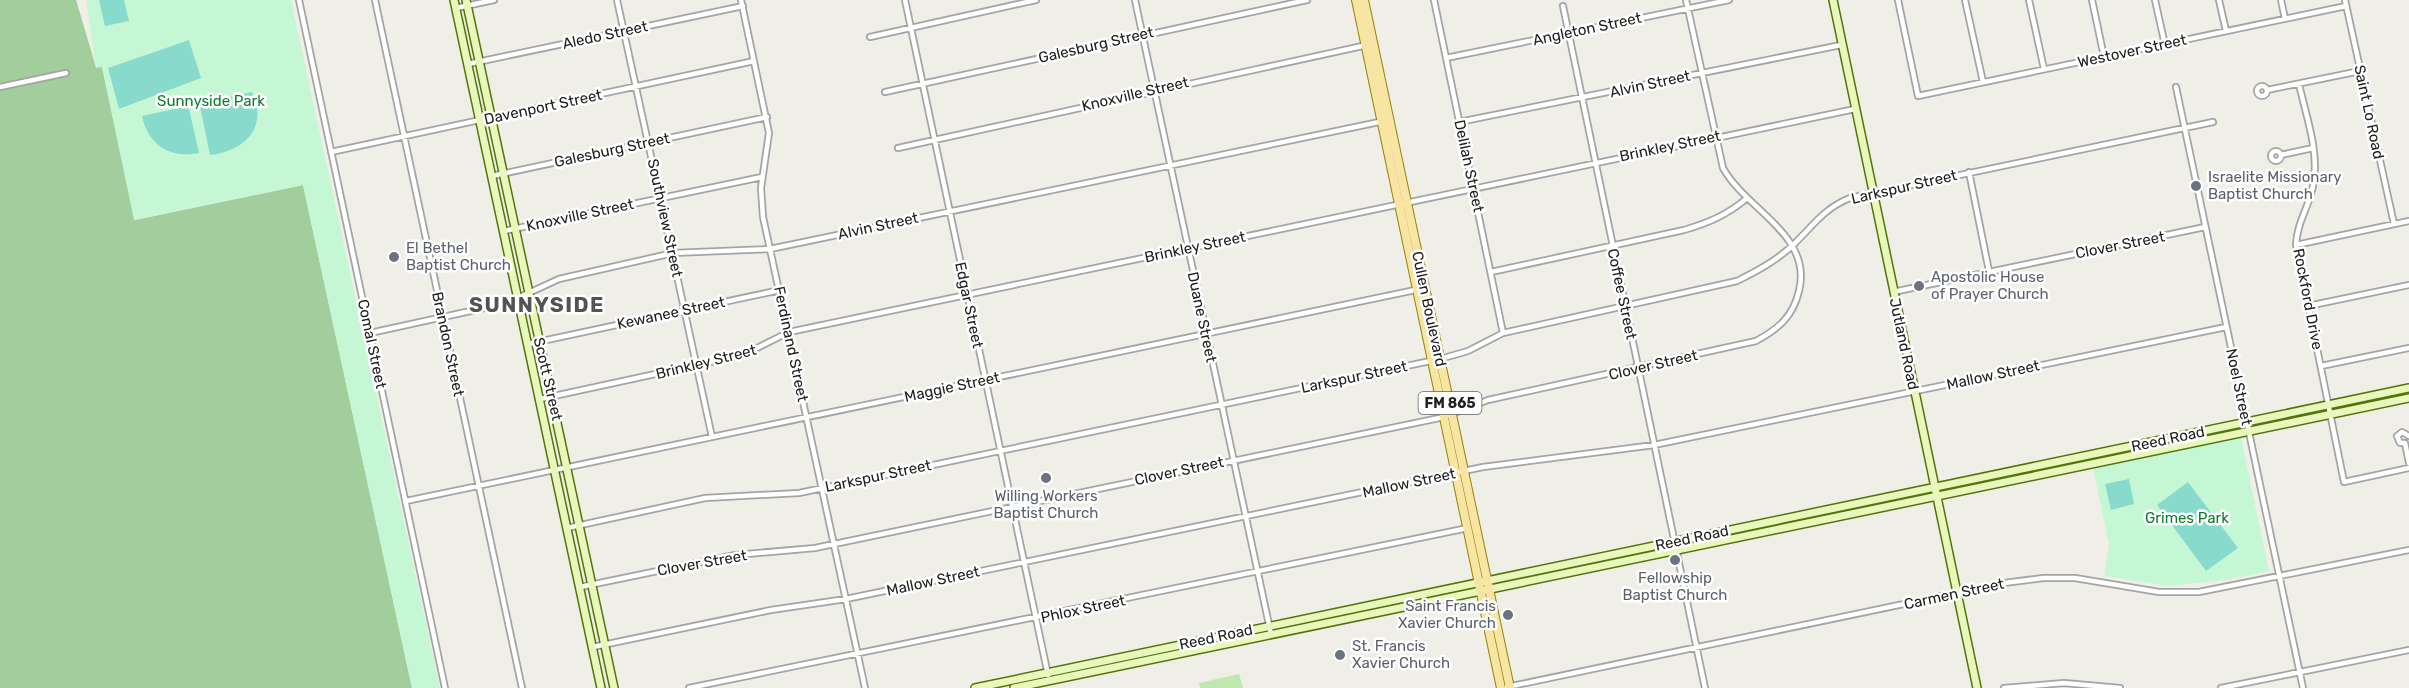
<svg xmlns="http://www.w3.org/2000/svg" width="2409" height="688" viewBox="0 0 2409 688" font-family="Rubik,sans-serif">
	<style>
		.grass { fill: #c0e8af }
		.forest { fill: #a2cd9d }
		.park { fill: #c6f7d4 }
		.pitch { fill: #88dbcc }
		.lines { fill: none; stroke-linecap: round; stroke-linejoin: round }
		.street-casing { stroke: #a4a4a4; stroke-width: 8 }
		.secondary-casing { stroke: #537409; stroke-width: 10 }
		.primary-casing { stroke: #958206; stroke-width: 10 }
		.street { stroke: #fff; stroke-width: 4.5 }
		.secondary { stroke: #e9f7bd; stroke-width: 7 }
		.primary { stroke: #f8e4a3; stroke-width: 8 }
		.worship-dot { fill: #6b7280; stroke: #fff; stroke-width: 2 }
		.labels { text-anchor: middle; stroke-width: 5; stroke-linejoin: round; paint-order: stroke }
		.shield { fill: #fff; stroke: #636363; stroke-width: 1.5 }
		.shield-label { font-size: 14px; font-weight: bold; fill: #202020 }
		.street-label { font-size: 15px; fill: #202020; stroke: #fff }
		.park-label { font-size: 15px; fill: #107b2f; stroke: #fff }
		.worship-label { font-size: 15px; fill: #5b616d; stroke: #fff; text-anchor: start }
		.district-label { font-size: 21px; font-weight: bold; letter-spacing: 1.5px; fill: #535353; stroke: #fff }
	</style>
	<rect width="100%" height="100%" fill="#f0efe7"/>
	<path class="grass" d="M1239,674L1243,688H1200L1199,683Z"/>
	<path class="forest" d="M0,0H76L96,67H102L135,220L303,185L412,688H0Z"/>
	<path class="park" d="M86,0H291L440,688H412L303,185L134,220L102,67L96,68Z
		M2241,438L2269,571L2227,580L2168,586L2104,576L2109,545L2093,468Z"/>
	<path class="pitch" d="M99,0H124L129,21L105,26Z
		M189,40L201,78L119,109L108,68Z
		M252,92C269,128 244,151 210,155L200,106L203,103Z
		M184,107L189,109L199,153C170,159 148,145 142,116Z
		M2129,479L2134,504L2111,510L2105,484Z
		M2188,482L2238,548L2206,571L2157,505Z"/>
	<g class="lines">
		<defs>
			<path id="street" d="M299,0L445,688
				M375,0L522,688
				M617,0L712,437
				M741,0L769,133L761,188L763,217L865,688
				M905,0L1048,675
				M1135,0L1271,634
				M1434,0L1503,333
				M1898,0L1918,96L2346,6
				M1965,0L1983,82
				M2029,0L2044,69
				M2092,0L2104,57
				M2155,0L2165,45
				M2219,0L2226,31
				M2281,0L2285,19
				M2345,0L2394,224
				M1563,6L1705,688
				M456,8L494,0
				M870,37L1036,0
				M1446,58L1729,0
				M468,64L743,6
				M2299,84C2306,116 2320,153 2313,186C2309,207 2297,222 2296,245L2344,482L2409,468
				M2257 91a5 5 0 1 1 10 0a5 5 0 1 1-10 0Z
				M0,87L66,73
				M2176,87L2303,688
				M2267,90L2360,71
				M885,92L1307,0
				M1459,122L1841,45
				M898,148L1367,45
				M2271 156a5 5 0 1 1 10 0a5 5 0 1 1-10 0Z
				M331,152L754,61
				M2281,155L2313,148
				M1969,172L1989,271
				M492,176L767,117
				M504,231L762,177
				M2296,245L2409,221
				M1491,272L1684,230C1708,223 1727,215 1746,199
				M1893,292L2205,227
				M2308,306L2409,285
				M370,333L507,303L559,279L673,253L770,249L1384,121
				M528,344L780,290
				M2321,366L2409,348
				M540,399L743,355L789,332L1855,109
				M2409,436L2402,432L2397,436L2400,443H2405L2409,463
				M406,501L1420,289
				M567,528L705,498L799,493L1440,359L1468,351L1503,333L1737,281C1757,271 1776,261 1793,245C1812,227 1824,208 1850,198L2213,122
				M580,587L735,555L815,548L1444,417L1488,400L1756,341C1778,329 1793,317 1799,291C1813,235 1747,211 1723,168L1686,0
				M593,647L771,610L846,599L1483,467L1654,445L2226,327
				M1507,687L2004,583L2043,578H2075L2159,592H2199L2409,550
				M689,688L1468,528
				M2004,688L2064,683L2120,688
				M2221,688L2409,650"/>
			<path id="secondary" d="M454,0L601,688
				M466,0L614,688
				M1833,0L1977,688
				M975,688L2409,388
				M1014,688L2409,398"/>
			<path id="primary" d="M1356,0L1501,688
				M1364,0L1510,688"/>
		</defs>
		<use href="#street" class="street-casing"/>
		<use href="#secondary" class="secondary-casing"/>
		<use href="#primary" class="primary-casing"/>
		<use href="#street" class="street"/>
		<use href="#secondary" class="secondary"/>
		<use href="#primary" class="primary"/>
	</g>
	<g class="worship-dot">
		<circle cx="2196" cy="186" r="6"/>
		<circle cx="394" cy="257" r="6"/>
		<circle cx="1919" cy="286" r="6"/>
		<circle cx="1046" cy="478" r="6"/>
		<circle cx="1675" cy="560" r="6"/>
		<circle cx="1508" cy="615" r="6"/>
		<circle cx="1340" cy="655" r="6"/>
	</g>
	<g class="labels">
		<rect class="shield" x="1418.5" y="392" width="63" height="22" rx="4.5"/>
		<g class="shield-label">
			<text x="1450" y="408">FM 865</text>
		</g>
		<g class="street-label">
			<text transform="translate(1587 29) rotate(-12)" y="5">Angleton Street</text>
			<text transform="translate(605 35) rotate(-12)" y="5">Aledo Street</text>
			<text transform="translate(1096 45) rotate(-13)" y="5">Galesburg Street</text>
			<text transform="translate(2132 51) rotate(-12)" y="5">Westover Street</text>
			<text transform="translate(1650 84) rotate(-12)" y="5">Alvin Street</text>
			<text transform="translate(1135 94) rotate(-13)" y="5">Knoxville Street</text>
			<text transform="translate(543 107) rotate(-12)" y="5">Davenport Street</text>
			<text transform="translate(2369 112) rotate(78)" y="5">Saint Lo Road</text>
			<text transform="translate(1670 146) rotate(-12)" y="5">Brinkley Street</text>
			<text transform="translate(612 150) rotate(-12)" y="5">Galesburg Street</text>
			<text transform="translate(1469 166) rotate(78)" y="5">Delilah Street</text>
			<text transform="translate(1904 187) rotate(-13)" y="5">Larkspur Street</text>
			<text transform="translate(580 215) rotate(-12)" y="5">Knoxville Street</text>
			<text transform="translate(665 218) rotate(78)" y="5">Southview Street</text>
			<text transform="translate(878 226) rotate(-12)" y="5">Alvin Street</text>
			<text transform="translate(2120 245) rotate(-11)" y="5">Clover Street</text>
			<text transform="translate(1195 247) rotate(-12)" y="5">Brinkley Street</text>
			<text transform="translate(1622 294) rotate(78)" y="5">Coffee Street</text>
			<text transform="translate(2308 299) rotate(79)" y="5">Rockford Drive</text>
			<text transform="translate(969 305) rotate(78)" y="5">Edgar Street</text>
			<text transform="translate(1429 309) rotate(78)" y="5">Cullen Boulevard</text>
			<text transform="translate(671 313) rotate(-12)" y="5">Kewanee Street</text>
			<text transform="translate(1202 317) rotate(78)" y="5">Duane Street</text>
			<text transform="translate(372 344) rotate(78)" y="5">Comal Street</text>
			<text transform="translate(448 344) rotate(78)" y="5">Brandon Street</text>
			<text transform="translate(791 344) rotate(78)" y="5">Ferdinand Street</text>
			<text transform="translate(1904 344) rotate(78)" y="5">Jutland Road</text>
			<text transform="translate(706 362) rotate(-14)" y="5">Brinkley Street</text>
			<text transform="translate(1653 365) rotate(-13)" y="5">Clover Street</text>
			<text transform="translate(1993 375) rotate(-12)" y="5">Mallow Street</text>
			<text transform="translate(1354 377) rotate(-12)" y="5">Larkspur Street</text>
			<text transform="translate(548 379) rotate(77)" y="5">Scott Street</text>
			<text transform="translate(952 387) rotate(-12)" y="5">Maggie Street</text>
			<text transform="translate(2239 387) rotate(78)" y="5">Noel Street</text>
			<text transform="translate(2168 439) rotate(-12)" y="5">Reed Road</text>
			<text transform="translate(1179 471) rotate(-12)" y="5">Clover Street</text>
			<text transform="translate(878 476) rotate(-12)" y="5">Larkspur Street</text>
			<text transform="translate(1409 483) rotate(-12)" y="5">Mallow Street</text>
			<text transform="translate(1692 538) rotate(-12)" y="5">Reed Road</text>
			<text transform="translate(702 563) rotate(-10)" y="5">Clover Street</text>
			<text transform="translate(933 581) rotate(-12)" y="5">Mallow Street</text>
			<text transform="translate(1954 594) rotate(-12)" y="5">Carmen Street</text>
			<text transform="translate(1083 609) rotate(-12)" y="5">Phlox Street</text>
			<text transform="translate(1216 637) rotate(-12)" y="5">Reed Road</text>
		</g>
		<g class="park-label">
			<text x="211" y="106">Sunnyside Park</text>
			<text x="2187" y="523">Grimes Park</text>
		</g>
		<g class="worship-label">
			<text x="2208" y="182">Israelite Missionary<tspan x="2208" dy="17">Baptist Church</tspan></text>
			<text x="406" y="253">El Bethel<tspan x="406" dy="17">Baptist Church</tspan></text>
			<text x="1931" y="282">Apostolic House<tspan x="1931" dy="17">of Prayer Church</tspan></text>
			<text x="1046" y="501" text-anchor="middle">Willing Workers<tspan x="1046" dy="17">Baptist Church</tspan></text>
			<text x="1675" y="583" text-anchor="middle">Fellowship<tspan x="1675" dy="17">Baptist Church</tspan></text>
			<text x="1496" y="611" text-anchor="end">Saint Francis<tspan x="1496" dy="17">Xavier Church</tspan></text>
			<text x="1352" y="651">St. Francis<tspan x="1352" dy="17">Xavier Church</tspan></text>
		</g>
		<g class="district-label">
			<text x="537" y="312">SUNNYSIDE</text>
		</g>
	</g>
</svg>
